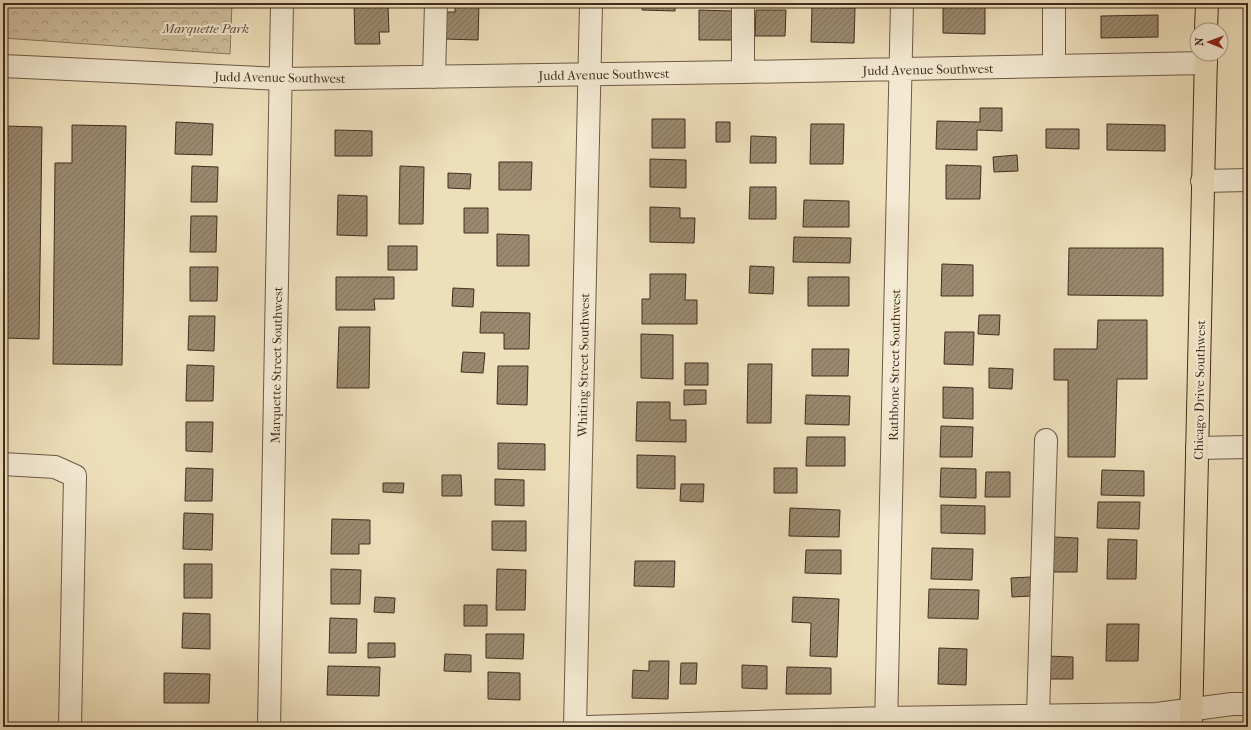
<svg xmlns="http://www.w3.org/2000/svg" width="1251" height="730" viewBox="0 0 1251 730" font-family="'IM FELL French Canon',serif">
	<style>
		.park { fill: url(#park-crowns); stroke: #8a775f }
		.building { fill: url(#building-hatch); stroke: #422d1e }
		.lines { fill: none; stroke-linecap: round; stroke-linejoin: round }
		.minor-casing { stroke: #6d5a45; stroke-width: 24 }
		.major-casing { stroke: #422d1e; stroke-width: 24 }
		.minor { stroke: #f4ead3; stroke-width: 22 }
		.major { stroke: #eedfbb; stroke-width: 22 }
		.labels { text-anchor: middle; stroke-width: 4; stroke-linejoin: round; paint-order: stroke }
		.park-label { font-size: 13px; font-style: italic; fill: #5f4b38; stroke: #f4ead3 }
		.street-label { font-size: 13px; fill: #422d1e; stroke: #f4ead3 }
	</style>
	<defs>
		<pattern id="park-crowns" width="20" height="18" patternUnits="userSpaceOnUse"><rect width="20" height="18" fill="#d1c1a0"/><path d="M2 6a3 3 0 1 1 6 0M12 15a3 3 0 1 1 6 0" fill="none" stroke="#ab9d82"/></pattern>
		<pattern id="building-hatch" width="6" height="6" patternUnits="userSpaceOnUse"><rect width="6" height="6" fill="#9b8a70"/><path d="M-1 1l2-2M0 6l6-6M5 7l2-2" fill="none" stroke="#80715b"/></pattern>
	</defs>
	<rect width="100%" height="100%" fill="#eedfbb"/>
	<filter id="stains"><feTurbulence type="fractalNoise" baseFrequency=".005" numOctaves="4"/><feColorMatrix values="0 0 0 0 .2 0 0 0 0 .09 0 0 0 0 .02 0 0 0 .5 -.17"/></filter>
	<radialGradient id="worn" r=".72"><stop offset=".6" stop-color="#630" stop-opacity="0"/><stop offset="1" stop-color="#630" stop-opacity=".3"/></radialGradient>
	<path class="park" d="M3,3H232L230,54L3,38Z"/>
	<path class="building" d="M354,3H378V5H388L389,32H379L380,44H355Z
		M455,3H479L478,40L445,39V12H455Z
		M642,3H675V11L642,10Z
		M943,5H985V34L943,33Z
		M812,7L855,8L854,43L811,42Z
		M699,10L733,11V40H699Z
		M756,10H786L785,36H755Z
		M1158,15V37L1101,38V16Z
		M980,108H1002V131L977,130V150L936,149L937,121L980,122Z
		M652,119H685V148H652Z
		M176,122L213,124L212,155L175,154Z
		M716,122H730V142H716Z
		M811,124H844L843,164H810Z
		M1107,124L1165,125V151L1107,150Z
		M72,125L126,126L122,365L53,364L55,163H72Z
		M3,126L42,127L39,339L3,338Z
		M1046,129H1079V149L1046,148Z
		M335,130L372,131V156H335Z
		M751,136L776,137V163H750Z
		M1017,155L1018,171L994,172L993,157Z
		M650,159L686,160V188L650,187Z
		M499,162H532L531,190H499Z
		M946,165L981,166L980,199H946Z
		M192,166L218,167L217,202H191Z
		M400,166L424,167L423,224H399Z
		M448,173L471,174L470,189L448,188Z
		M750,187H776V219H749Z
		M338,195L367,196V236L337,235Z
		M804,200L849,201V227H803Z
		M650,207L680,208V218H695L694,243L650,242Z
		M464,208H488V233H464Z
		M191,216H217L216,252H190Z
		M497,234L529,235V266H497Z
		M794,237L851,238L850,263L793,262Z
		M388,246H417V270H388Z
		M1069,248H1163V296L1068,295Z
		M942,264L973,265V296H941Z
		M750,266L774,267L773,294L749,293Z
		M190,267H218L217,301H190Z
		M650,274H686L685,300H697V324H642V299H650Z
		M336,277H394V299H374L375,310H336Z
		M808,277H849V306H808Z
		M453,288L474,289L473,307L452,306Z
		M481,312L530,313L529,349H504V333H480Z
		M979,315H1000L999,335L978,334Z
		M189,316H215L214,351L188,350Z
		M1098,320H1147V379H1117L1115,457H1068V380H1054V349H1097Z
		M339,327H370L369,388H337Z
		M945,332H974L973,365L944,364Z
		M641,334L673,335V379L641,378Z
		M812,349H849L848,376H812Z
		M463,352L485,353L483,373L461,372Z
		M685,363H708V385H685Z
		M748,364H772L771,423H747Z
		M187,365L214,366L213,401H186Z
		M498,366H528L527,405L497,404Z
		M989,368L1013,369L1012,389L989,388Z
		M943,387L973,388V419L943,418Z
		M684,390H706V404L684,405Z
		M806,395L850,396L849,425L805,424Z
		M637,402H670V420H686V442L636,441Z
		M186,422H213L212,452L186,451Z
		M941,426L973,427L972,457H940Z
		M807,437H845V466H806Z
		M498,443L545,444V470L498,469Z
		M637,455L675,456V489L637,488Z
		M186,468L213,469L212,501H185Z
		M774,468H797V493H774Z
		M941,468L976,469V498L940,497Z
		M1102,470L1144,471V496L1101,495Z
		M986,472H1010V497H985Z
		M442,475H461L462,496H442Z
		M495,479L524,480V506L495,505Z
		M383,483H404L403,493L383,492Z
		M681,484H704L703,502L680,501Z
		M1098,502H1140L1139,529L1097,528Z
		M941,505L985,506V534L941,533Z
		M790,508L840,510L839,537L789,536Z
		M184,513L213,514L212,550L183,549Z
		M332,519L370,520V544H359V554H331Z
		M492,521H526V551L492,550Z
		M1054,537L1078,538L1077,572H1053Z
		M1108,539L1137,540L1136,579H1107Z
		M932,548L973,549L972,580L931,579Z
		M806,550H841V574L805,573Z
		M635,561H675L674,587L634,586Z
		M184,564H212V598H184Z
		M331,569L361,570L360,604H331Z
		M497,569L526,570L525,610H496Z
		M1031,577V596L1012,597L1011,578Z
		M929,589L979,590L978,619L928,618Z
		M375,597L395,598L394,613L374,612Z
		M793,597L839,599L837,657L810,656L811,623L792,622Z
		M464,605H487V626H464Z
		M183,613L210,614V649L182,648Z
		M330,618L357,619L356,653H329Z
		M1107,624H1139L1138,661H1106Z
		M486,634H524L523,659L486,658Z
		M368,643H395V657L368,658Z
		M939,648L967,649L966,685L938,684Z
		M445,654L471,655V672L444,671Z
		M1047,656L1073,657V679H1047Z
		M649,661H669L668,699L632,698L633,670L649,671Z
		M681,663H697L696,684H680Z
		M742,665L767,666V689L742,688Z
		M328,666L380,667L379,696L327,695Z
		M787,667L831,668V694H786Z
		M488,672L520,673V700L488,699Z
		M164,673L210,674L209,703H164Z"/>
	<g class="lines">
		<defs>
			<path id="minor" d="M1054,3V66
				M3,66L282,79L743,72L1206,63
				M743,72V3
				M434,77L436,3
				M1202,181L1248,180
				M1197,448L1248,447
				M3,464L55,467L75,476L70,727
				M1038,716L1046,440
				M269,727L282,3
				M575,727L591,3
				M587,727L886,718L1157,714L1232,704H1248
				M886,727L902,3"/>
			<path id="major" d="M1206,30L1207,3
				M1191,727L1206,54"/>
		</defs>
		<use href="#minor" class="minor-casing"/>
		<use href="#major" class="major-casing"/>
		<use href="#minor" class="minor"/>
		<use href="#major" class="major"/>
	</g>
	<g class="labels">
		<g class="park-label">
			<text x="206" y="33">Marquette Park</text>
		</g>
		<g class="street-label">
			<text transform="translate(928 69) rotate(-1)" y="5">Judd Avenue Southwest</text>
			<text transform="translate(604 74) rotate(-1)" y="5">Judd Avenue Southwest</text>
			<text transform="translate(280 77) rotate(1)" y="5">Judd Avenue Southwest</text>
			<text transform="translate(276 365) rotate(-89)" y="5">Marquette Street Southwest</text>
			<text transform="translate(583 365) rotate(-89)" y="5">Whiting Street Southwest</text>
			<text transform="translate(894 365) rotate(-89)" y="5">Rathbone Street Southwest</text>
			<text transform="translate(1199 390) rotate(-89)" y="5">Chicago Drive Southwest</text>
		</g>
	</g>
	<rect width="1251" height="730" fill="none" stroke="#eedfbb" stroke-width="16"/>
	<rect x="4" y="4" width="1243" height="722" fill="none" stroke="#422d1e" stroke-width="2"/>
	<rect x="8" y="8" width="1235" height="714" fill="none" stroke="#422d1e"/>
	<g transform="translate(1209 42) rotate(271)"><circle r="19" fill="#f4ead3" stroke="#ad9e8b"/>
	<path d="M0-3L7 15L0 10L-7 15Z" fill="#8f2418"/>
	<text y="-6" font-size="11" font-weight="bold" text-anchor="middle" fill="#422d1e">N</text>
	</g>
	<rect width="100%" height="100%" filter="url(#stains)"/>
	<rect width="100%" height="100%" fill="url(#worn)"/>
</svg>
